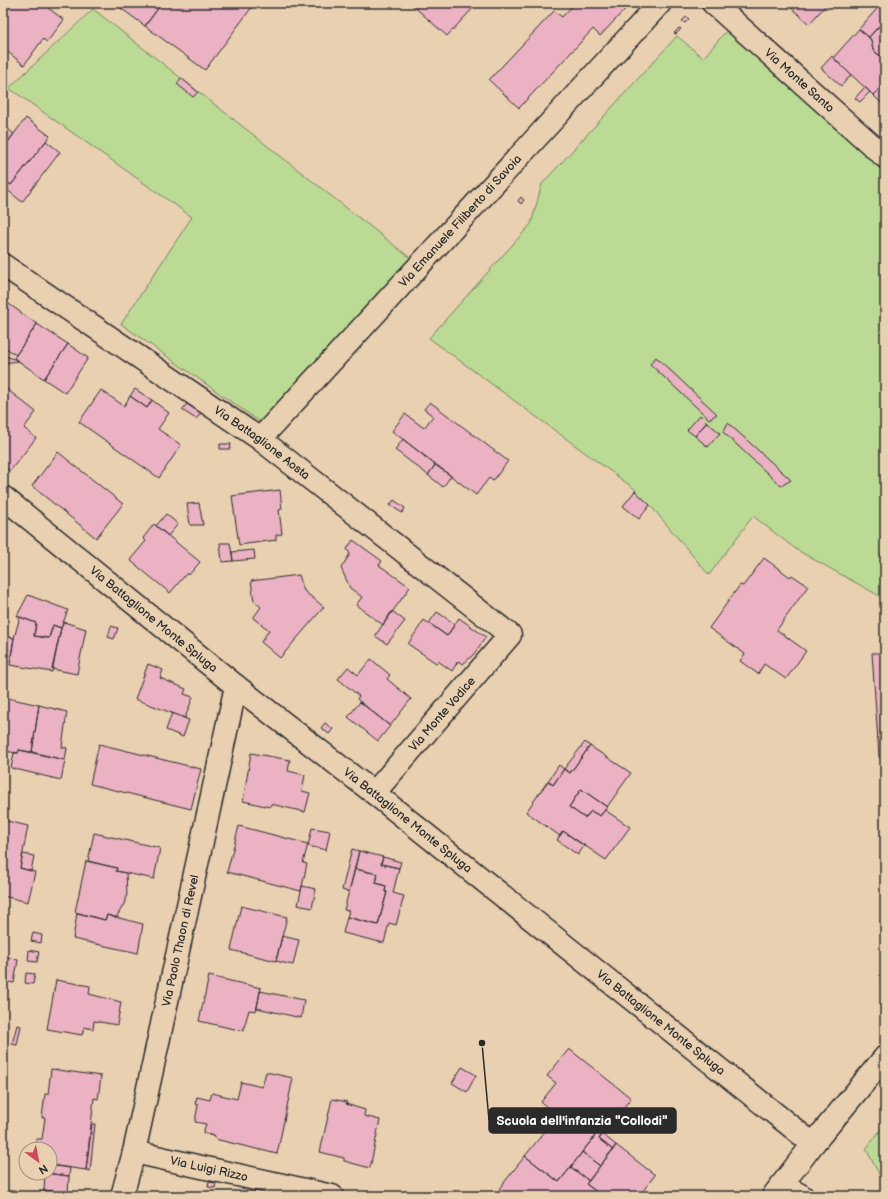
<svg xmlns="http://www.w3.org/2000/svg" width="888" height="1199" viewBox="0 0 888 1199" font-family="'Balsamiq Sans',sans-serif">
	<style>
		.green { fill: #bbdb94; stroke: #738360 }
		.building { fill: #ebb2c4; stroke: #2b2b2b }
		.lines { fill: none; stroke-linecap: round; stroke-linejoin: round }
		.minor-casing { stroke: #2b2b2b; stroke-width: 25 }
		.tertiary-casing { stroke: #2b2b2b; stroke-width: 25 }
		.minor { stroke: #e9d0b1; stroke-width: 22 }
		.tertiary { stroke: #e9d0b1; stroke-width: 22 }
		.labels { text-anchor: middle; stroke-width: 3; stroke-linejoin: round; paint-order: stroke }
		.street-label { font-size: 12px; fill: #2b2b2b; stroke: #e9d0b1 }
		.leader { fill: none; stroke: #2b2b2b; stroke-width: 1.5 }
		.callout-dot { fill: #2b2b2b; stroke: #e9d0b1; stroke-width: 1.5 }
		.callout { fill: #2b2b2b; stroke: #2b2b2b; stroke-width: 1.5 }
		.callout-label { font-size: 13px; text-anchor: middle; font-weight: bold; fill: #fff }
	</style>
	<rect width="100%" height="100%" fill="#e9d0b1"/>
	<filter id="ink" filterUnits="userSpaceOnUse"><feTurbulence type="fractalNoise" baseFrequency=".025" numOctaves="2"/><feDisplacementMap in="SourceGraphic" scale="8" xChannelSelector="R" yChannelSelector="G"/><feConvolveMatrix kernelMatrix="1 2 1 2 8 2 1 2 1" color-interpolation-filters="sRGB"/></filter>
	<g filter="url(#ink)">
		<path class="green" d="M93,9L409,257L417,268L281,419L260,422L121,324L192,217L9,88Z
			M728,29L885,173V599L797,550L753,516L709,575L650,505L635,491L636,490L429,338L531,224L542,184L677,36L703,58Z
			M885,1124V1178H881L866,1149Z"/>
		<path class="building" d="M3,3H48L49,4L47,7L64,20L47,42L43,39L24,65L3,48Z
			M114,3H162L145,26Z
			M162,3H255L205,70L145,26Z
			M410,3H470L474,7L447,36Z
			M575,3H631L600,36L593,29L519,108L489,80L554,11L562,17Z
			M786,3H828L809,24Z
			M882,3H885V26L882,23L869,37L859,29Z
			M686,17L689,19L685,23L682,21Z
			M882,23L885,26V60L873,50L871,40L869,37Z
			M679,28L681,29L676,34L674,33Z
			M859,29L871,40L873,50L885,60V83L873,95L833,58Z
			M832,56L851,75L841,86L821,68Z
			M181,78L198,92L193,97L177,84Z
			M885,83V107L873,95Z
			M865,87L870,92L860,102L855,98Z
			M26,118L50,136L11,185L3,179V148Z
			M7,128L14,134L5,146L3,144V133Z
			M46,141L60,152L22,202L5,188L8,183L11,185Z
			M521,197L524,200L521,204L518,201Z
			M6,302L37,324L16,355L3,346V306Z
			M37,324L68,344L44,379L14,358Z
			M68,344L88,358L65,393L44,379Z
			M3,355L19,361L3,363Z
			M656,357L717,414L709,419L650,364Z
			M3,386L36,412L24,428L36,438L10,471L3,466Z
			M135,389L152,400L147,408L130,396Z
			M101,390L124,406L130,396L147,408L152,400L169,413L158,429L181,445L159,478L79,422Z
			M430,402L508,461L493,481L489,478L476,495L392,431L405,414L424,428L433,416L424,409Z
			M187,404L201,413L196,419L182,410Z
			M700,415L707,422L695,436L687,430Z
			M707,422L720,433L708,447L695,436Z
			M728,423L791,480L781,486L723,432Z
			M403,439L435,465L428,475L395,450Z
			M220,444H231L230,449H220Z
			M58,452L123,504L96,538L32,486Z
			M435,465L451,476L443,487L428,475Z
			M280,490L282,509L279,510L282,534L276,535V540L239,545L232,496Z
			M635,491L650,505L639,519L623,506Z
			M394,500L405,508L402,513L390,505Z
			M199,503L203,525H190L187,504Z
			M166,514L178,524L168,536L156,526Z
			M154,524L200,562L189,575L187,573L170,593L130,560L146,541L143,538Z
			M353,540L382,561L379,565L410,587L383,625L356,605L362,597L350,588L341,568L350,554L347,549Z
			M885,541V556L881,555Z
			M220,543H230L233,561L222,562Z
			M254,550L255,559L233,561L232,552Z
			M764,558L790,577L792,575L808,586L777,630L806,651L786,679L764,664L758,674L740,661L745,654L709,628L740,585L743,586Z
			M299,575L304,591L324,607L280,658L261,642L269,630L253,618L261,607L254,601L251,581Z
			M28,595L68,610L61,628L53,625L49,638L34,636L36,623L17,616Z
			M392,611L405,621L387,644L375,636Z
			M437,612L455,624L447,636L429,623Z
			M20,617L36,623L34,636L49,638L53,625L61,628L52,672L10,665L14,638Z
			M459,618L486,637L473,655L463,664L458,661L452,671L438,661L436,663L408,644L424,620L447,636Z
			M64,622L86,629L77,674L52,669L61,628Z
			M111,626L118,628L114,639L108,637Z
			M3,636L14,638L10,661L3,659Z
			M872,653H885V757H879Z
			M371,659L390,675L387,679L411,699L390,726L357,699L359,696L338,679L348,667L358,675Z
			M148,664L163,670L160,678L186,689L184,694L193,697L185,718L135,699Z
			M3,697L39,705L32,752L19,750L18,753L3,751Z
			M360,702L390,726L378,741L348,717Z
			M39,705L67,712L62,747L67,748L65,760L32,752Z
			M172,713L189,720L183,737L166,730Z
			M325,723L333,729L329,734L321,728Z
			M585,742L590,746L570,773L564,769Z
			M99,744L201,769L191,809L90,784Z
			M590,746L631,773L607,807L581,789L569,807L585,818L591,811L600,816L605,810L630,827L606,860L563,831L560,836L526,812L548,781L553,785L564,769L570,773Z
			M19,750L65,760L61,780L11,768L14,753H18Z
			M251,753L290,760L288,771L305,775L302,791L310,793L305,812L271,804L270,807L243,801Z
			M559,765L564,769L553,785L548,781Z
			M581,789L607,807L600,816L591,811L585,818L569,807Z
			M3,820L28,826L20,868L35,872L28,902L3,896Z
			M239,826L308,844L303,863L307,864L301,891L227,872Z
			M312,828L330,831L326,850L308,846Z
			M563,831L584,846L578,855L557,840Z
			M94,833L160,848L154,879L126,873L116,871L117,868L88,861Z
			M352,849L359,851L349,892L342,890Z
			M359,851L383,857L381,864L399,868L393,893L404,896L396,925L389,923L384,943L343,933L347,917L378,925L387,892H385L386,886L376,883L378,874L355,869Z
			M23,854L34,856L31,871L20,868Z
			M383,857L401,862L399,868L381,864Z
			M86,861L117,868L116,871L126,873L127,894L124,904L116,918L107,915L105,920L75,912Z
			M355,869L378,874L376,883L386,886L385,892H387L378,925L347,917L349,911L344,910Z
			M302,886L316,889L312,908L298,905Z
			M241,906L287,917L276,961L231,950Z
			M77,913L105,920L107,915L143,924L138,953L73,939Z
			M33,933L42,935L41,943L31,941Z
			M282,936L299,940L293,965L276,961Z
			M29,950L39,952L37,962L28,961Z
			M3,956L18,960L14,983L3,981Z
			M26,973L35,974L33,984L25,983Z
			M209,976L261,988L256,1011L249,1010L243,1031L199,1021Z
			M56,980L90,986L89,994L121,1002L117,1025L94,1021L93,1029L84,1027L82,1035L47,1029Z
			M260,991L304,1000L301,1018L257,1008Z
			M17,1025L21,1026L17,1045L12,1044Z
			M569,1049L631,1098L599,1139L613,1150L600,1166L582,1152L595,1136L562,1110L557,1116L541,1102L556,1083L547,1076Z
			M462,1067L476,1075L467,1092L452,1083Z
			M51,1069L101,1076L98,1099L94,1098L86,1170L50,1165V1149H35L36,1139H42L45,1118H42L45,1094H48Z
			M266,1072L293,1078L277,1154L215,1139V1136L203,1133L206,1124L195,1122L198,1105L195,1104L197,1097L210,1100L212,1093L237,1099L241,1082L262,1087Z
			M332,1099L347,1102L346,1104L365,1110L364,1116L380,1120L370,1168L344,1161V1158L320,1152Z
			M562,1110L595,1136L559,1182L525,1156Z
			M92,1124H95L90,1171L86,1170Z
			M602,1134L616,1145L613,1150L599,1139Z
			M616,1145L655,1175L639,1196H602L586,1184Z
			M582,1152L600,1166L589,1181L571,1167Z
			M525,1156L559,1182L571,1167L589,1181L586,1184L601,1195L508,1196L499,1189Z
			M50,1165L70,1168L69,1176L45,1173H50Z
			M45,1173L69,1176L68,1193L44,1190Z
			M209,1182L216,1183L215,1188L208,1187Z
			M44,1190L68,1193L67,1196H43Z"/>
		<g class="lines">
			<defs>
				<g id="minor">
					<path id="s1" d="M713,3L885,157"/>
					<path id="s2" d="M3,265L260,439L510,635L374,793"/>
					<path id="s3" d="M260,439L660,3"/>
					<path id="s4" d="M134,1152L332,1196"/>
					<path d="M782,1185L802,1196"/>
					<path id="s5" d="M122,1196L134,1152L236,686"/>
				</g>
				<g id="tertiary">
					<path id="s6" d="M3,497L236,686L374,793L813,1144"/>
					<path d="M773,1196L813,1144L885,1057"/>
				</g>
			</defs>
			<use href="#minor" class="minor-casing"/>
			<use href="#tertiary" class="tertiary-casing"/>
			<use href="#minor" class="minor"/>
			<use href="#tertiary" class="tertiary"/>
		</g>
	</g>
	<g class="labels">
		<g class="street-label">
			<text dy="4" stroke="none"><textPath href="#s1" startOffset="116">Via Monte Santo</textPath></text>
			<text dy="4" stroke="none"><textPath href="#s3" startOffset="296">Via Emanuele Filiberto di Savoia</textPath></text>
			<text dy="4" stroke="none"><textPath href="#s2" startOffset="314">Via Battaglione Aosta</textPath></text>
			<text dy="4" stroke="none"><textPath href="#s6" startOffset="194">Via Battaglione Monte Spluga</textPath></text>
			<text transform="translate(442 714) rotate(-49)" y="4">Via Monte Vodice</text>
			<text dy="4" stroke="none"><textPath href="#s6" startOffset="518">Via Battaglione Monte Spluga</textPath></text>
			<text dy="4" stroke="none"><textPath href="#s5" startOffset="262">Via Paolo Thaon di Revel</textPath></text>
			<text dy="4" stroke="none"><textPath href="#s6" startOffset="842">Via Battaglione Monte Spluga</textPath></text>
			<text dy="4" stroke="none"><textPath href="#s4" startOffset="77">Via Luigi Rizzo</textPath></text>
		</g>
	</g>
	<path class="leader" d="M482 1043L489 1120"/>
	<circle class="callout-dot" cx="482" cy="1043" r="4"/>
	<rect class="callout" x="489" y="1108" width="187" height="25" rx="4"/>
	<g class="callout-label">
		<text x="582" y="1125">Scuola dell'infanzia "Collodi"</text>
	</g>
	<rect width="888" height="1199" fill="none" stroke="#e9d0b1" stroke-width="16"/>
	<rect x="8" y="8" width="872" height="1183" fill="none" stroke="#2b2b2b" stroke-width="1.5" filter="url(#ink)"/>
	<g transform="translate(38 1161) rotate(148)"><circle r="19" fill="#e9d0b1" stroke="#9d8e7b"/>
	<path d="M0-3L7 15L0 10L-7 15Z" fill="#d1495b"/>
	<text y="-6" font-size="11" font-weight="bold" text-anchor="middle" fill="#2b2b2b">N</text>
	</g>
</svg>
